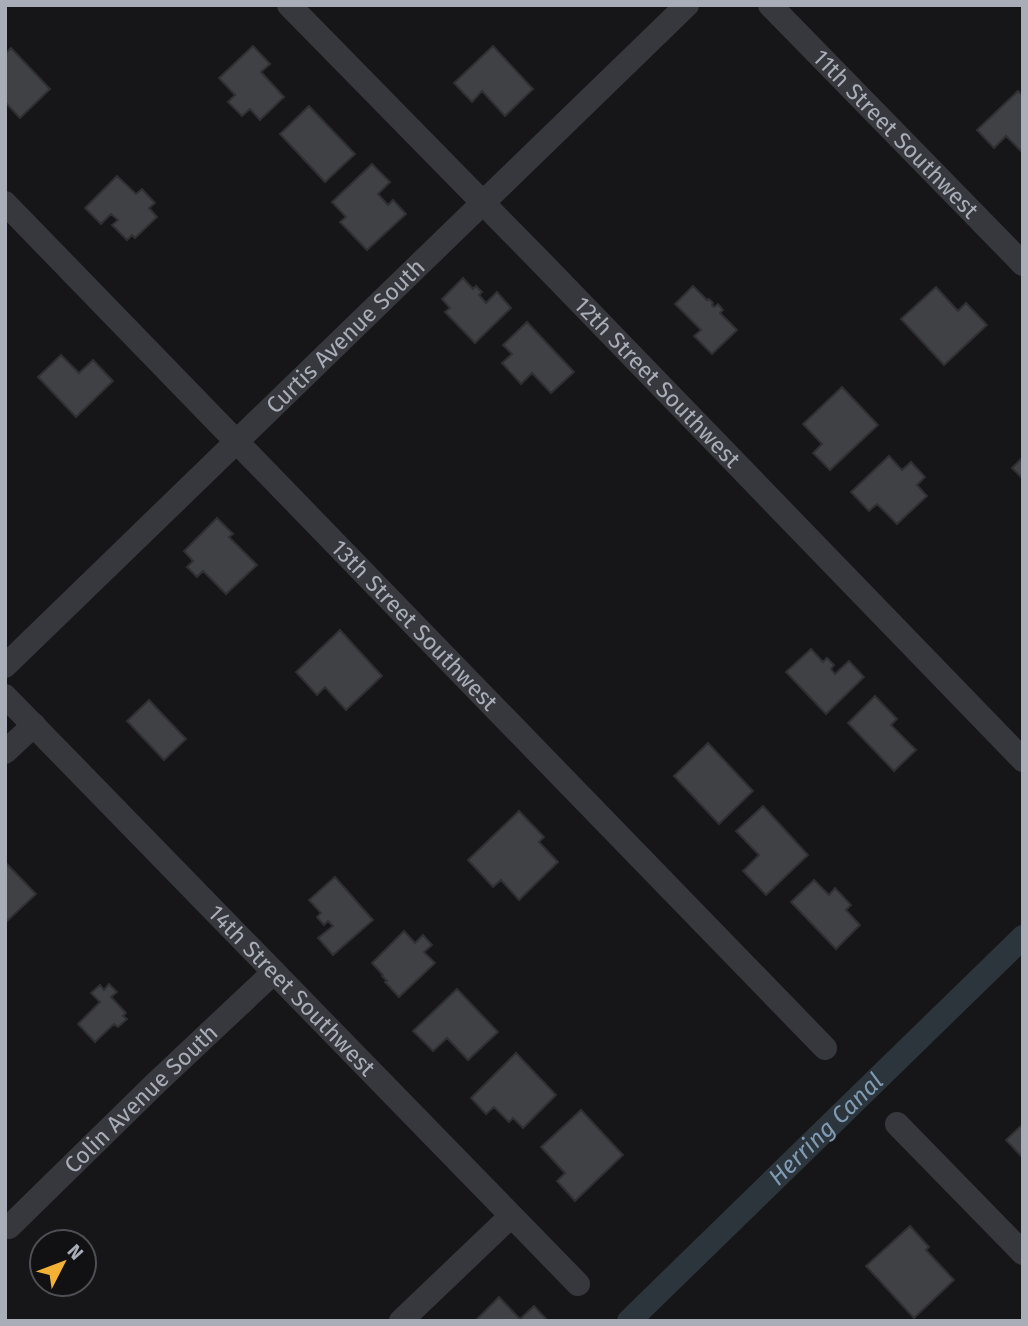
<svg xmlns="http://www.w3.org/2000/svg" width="1028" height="1326" viewBox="0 0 1028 1326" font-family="'Fira Sans',sans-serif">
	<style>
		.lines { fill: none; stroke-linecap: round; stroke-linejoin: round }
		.canal { stroke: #2c353c; stroke-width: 24 }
		.building { fill: #404145; stroke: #303034; stroke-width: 2 }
		.minor { stroke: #37383d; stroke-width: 24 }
		.labels { text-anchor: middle; stroke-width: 6; stroke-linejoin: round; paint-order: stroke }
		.street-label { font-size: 23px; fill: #a8adb8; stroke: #111113 }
		.water-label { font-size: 24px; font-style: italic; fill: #7f9bb3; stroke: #111113 }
	</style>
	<rect width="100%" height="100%" fill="#161618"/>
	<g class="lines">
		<path class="canal" id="s1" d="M629,1321L1023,937"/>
	</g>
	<path class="building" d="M253,46L270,64L261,72L284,97L260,120L250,109L242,116L228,102L235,95L219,78Z
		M493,46L533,89L505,116L482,91L472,102L454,83Z
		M11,48L50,89L20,118L5,102V54Z
		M1018,91L1023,96V153L1006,136L994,148L977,130Z
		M309,106L355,154L325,182L280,134Z
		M372,164L390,182L378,194L388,205L393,200L406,214L367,250L340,222L346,217L332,202Z
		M117,176L136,194L142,189L155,203L149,208L157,217L135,238L132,235L127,240L112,225L118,220L111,214L101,224L85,208Z
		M463,278L473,289L476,286L482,292L479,295L486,303L497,292L511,308L475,343L445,312L450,308L442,299Z
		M693,286L707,300L709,299L713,303L712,305L714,307L718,304L723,310L720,313L737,330L712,354L694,336L701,330L675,304Z
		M936,287L958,311L966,303L987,325L944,365L901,319Z
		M527,322L574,372L551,393L532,373L521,384L502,363L512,354L503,345Z
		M61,355L79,373L93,360L113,381L76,417L38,377Z
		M842,387L878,425L830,470L813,453L822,444L803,424Z
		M889,456L902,470L911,462L925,477L917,485L927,496L897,524L877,504L869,511L851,492Z
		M1023,457V479L1012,468Z
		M217,518L233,534L229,537L257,565L226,594L203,571L197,577L187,567L193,561L184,551Z
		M340,630L382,676L346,710L325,687L317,695L296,672Z
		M811,649L823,662L827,658L834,665L831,669L835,674L849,661L864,677L826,714L786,672Z
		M875,696L897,719L891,725L916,750L894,771L848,723Z
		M149,700L186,739L164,760L127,721Z
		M708,743L753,791L719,824L674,776Z
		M763,806L808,855L766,895L743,871L759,855L736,831Z
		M519,811L544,837L539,842L558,862L519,900L501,880L493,887L468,860Z
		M5,862L36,894L5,923Z
		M335,877L373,920L333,955L318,938L333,926L328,921L324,925L317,917L321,913L309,900Z
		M814,880L829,895L835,888L851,905L846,910L860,925L836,949L791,902Z
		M404,931L415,943L423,935L432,945L424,952L435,963L399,997L385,982L387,981L382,976L383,975L372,963Z
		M109,984L117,992L111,997L126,1013L123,1016L127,1019L118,1027L114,1024L95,1042L78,1024L100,1002L91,993L100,985L104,990Z
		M457,989L498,1032L468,1060L447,1038L433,1051L413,1031Z
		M516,1053L556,1095L523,1128L513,1118L509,1122L494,1107L486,1114L471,1098Z
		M581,1110L623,1155L575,1201L557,1181L565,1173L541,1147Z
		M1023,1124V1158L1006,1140Z
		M910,1226L929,1247L926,1250L954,1280L914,1318L866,1266Z
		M499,1297L520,1319L534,1306L548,1321H475Z"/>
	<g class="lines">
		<g class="minor">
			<path id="s2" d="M289,5L543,264L1023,760"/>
			<path id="s3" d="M770,5L1023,264"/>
			<path id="s4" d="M5,203L825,1048"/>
			<path id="s5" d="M5,666L687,5"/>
			<path id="s6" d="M5,696L578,1284"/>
			<path d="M5,752L34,725"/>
			<path d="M897,1124L1023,1253"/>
			<path id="s7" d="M9,1227L156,1083L274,972"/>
			<path d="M401,1321L511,1216"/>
		</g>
	</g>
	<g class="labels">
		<g class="street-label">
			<text dy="8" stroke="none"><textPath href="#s3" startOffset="180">11th Street Southwest</textPath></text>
			<text dy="8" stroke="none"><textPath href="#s5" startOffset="474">Curtis Avenue South</textPath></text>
			<text dy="8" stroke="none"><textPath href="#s2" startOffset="527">12th Street Southwest</textPath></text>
			<text dy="8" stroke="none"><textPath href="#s4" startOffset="588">13th Street Southwest</textPath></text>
			<text dy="8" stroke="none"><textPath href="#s6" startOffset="411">14th Street Southwest</textPath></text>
			<text dy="8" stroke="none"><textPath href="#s7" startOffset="184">Colin Avenue South</textPath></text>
		</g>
		<g class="water-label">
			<text dy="8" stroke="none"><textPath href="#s1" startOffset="275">Herring Canal</textPath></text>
		</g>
	</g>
	<rect width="1028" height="1326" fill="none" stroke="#a8adb8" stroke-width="14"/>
	<g transform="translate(63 1263) rotate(48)"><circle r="33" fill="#111113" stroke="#4d4f55" stroke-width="2"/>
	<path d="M0-5L12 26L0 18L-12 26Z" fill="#f2b134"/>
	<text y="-10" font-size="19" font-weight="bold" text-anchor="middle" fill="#a8adb8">N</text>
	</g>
</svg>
